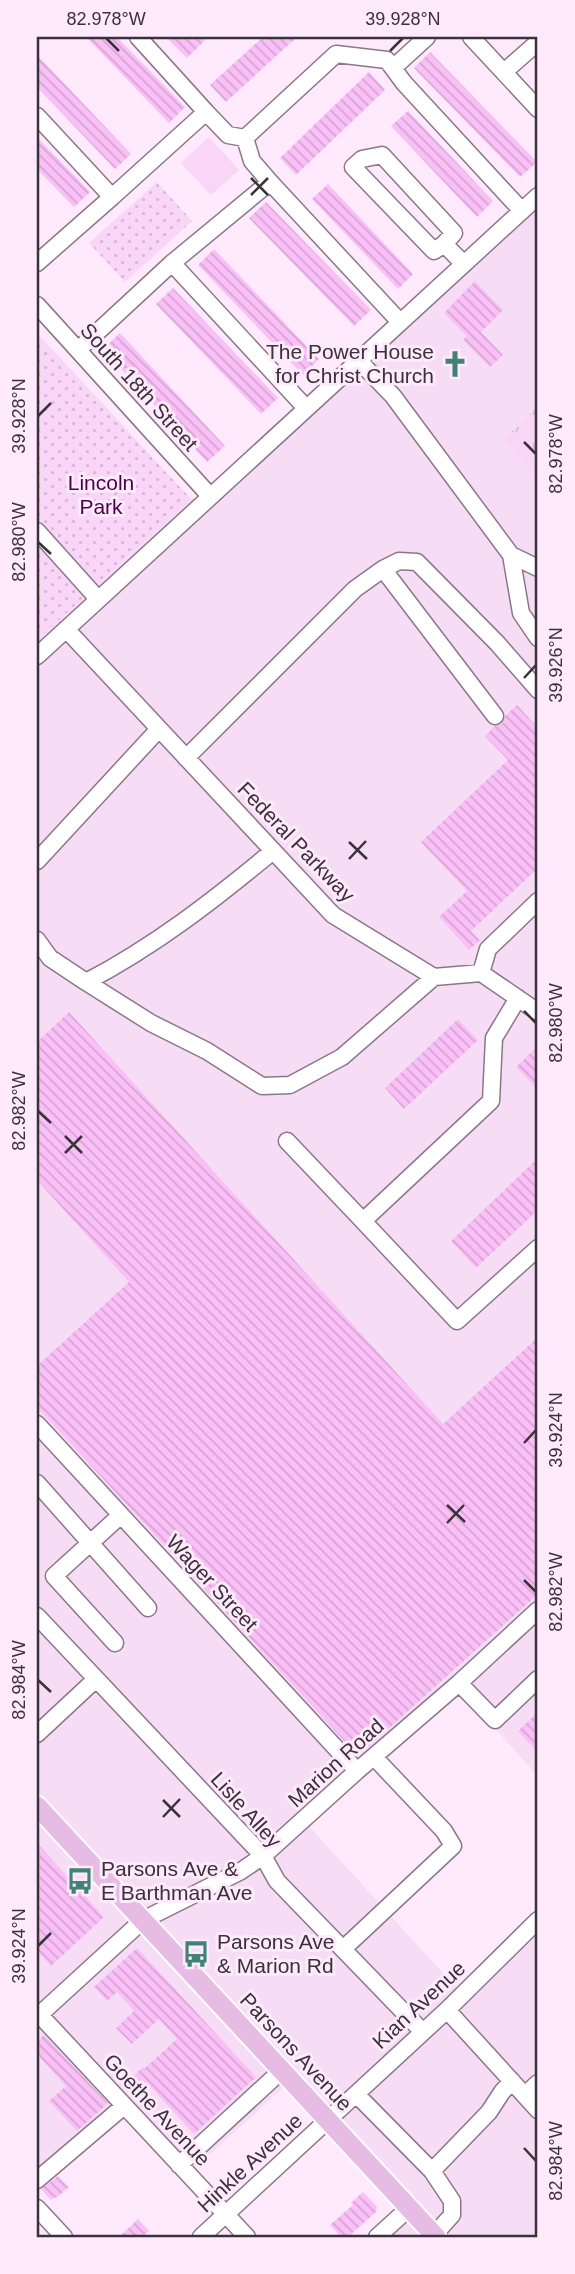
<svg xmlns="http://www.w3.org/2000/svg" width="575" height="2274" viewBox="0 0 575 2274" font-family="Helvetica,sans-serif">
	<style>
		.built { fill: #f6dcf4 }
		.grass { fill: url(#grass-tufts) }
		.park { fill: url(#park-dots) }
		.pitch { fill: #f9d5f7 }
		.building { fill: url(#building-back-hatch) }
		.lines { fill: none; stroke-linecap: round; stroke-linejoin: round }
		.minor-casing { stroke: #8a7889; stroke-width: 19 }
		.major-casing { stroke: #fff; stroke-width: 23 }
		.minor { stroke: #fff; stroke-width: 16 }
		.major { stroke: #e6bce5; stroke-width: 19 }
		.ticks { fill: none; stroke: #393239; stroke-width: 2.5 }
		.labels { text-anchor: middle; stroke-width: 6; stroke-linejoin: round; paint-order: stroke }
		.poi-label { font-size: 21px; fill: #393239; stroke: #feeafc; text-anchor: start }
		.street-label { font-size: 21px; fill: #393239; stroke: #feeafc }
		.park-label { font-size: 21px; fill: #470248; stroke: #feeafc }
		.neatline { fill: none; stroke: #393239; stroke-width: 2.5 }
		.ticks-label { font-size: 18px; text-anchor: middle; fill: #393239 }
	</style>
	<defs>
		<pattern id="grass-tufts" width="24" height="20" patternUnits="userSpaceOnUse" patternTransform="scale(1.75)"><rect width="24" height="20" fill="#f9d5f7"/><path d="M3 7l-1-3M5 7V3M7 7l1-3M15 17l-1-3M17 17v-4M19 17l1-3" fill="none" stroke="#d6b7d4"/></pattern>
		<pattern id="park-dots" width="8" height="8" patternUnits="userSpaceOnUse" patternTransform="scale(1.75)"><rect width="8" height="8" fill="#f9d5f7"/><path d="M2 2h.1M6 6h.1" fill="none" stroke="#d6b7d4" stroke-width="1.8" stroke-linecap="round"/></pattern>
		<pattern id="building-back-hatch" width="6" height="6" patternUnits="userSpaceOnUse" patternTransform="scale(1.75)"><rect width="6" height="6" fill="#f9bff6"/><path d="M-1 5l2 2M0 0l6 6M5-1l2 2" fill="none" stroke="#d6a5d4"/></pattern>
	</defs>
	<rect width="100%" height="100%" fill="#feeafc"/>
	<path class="built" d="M538,198V406L503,440L538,480V1776L457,1687L307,1824L461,1993L538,1924V2076L521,2093L538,2112V2237H366L407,2199L292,2080L189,2173L125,2104L37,2182V640L191,499L214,497Z"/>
	<path class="grass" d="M538,406V480L503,440Z"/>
	<path class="park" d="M157,182L192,221L125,282L89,243Z
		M37,333L191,499L37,640Z"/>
	<path class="pitch" d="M209,137L239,170L211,195L181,163Z"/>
	<path class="building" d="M86,37H117L185,107L169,123Z
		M166,37H208L187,58Z
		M263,37H297L226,102L210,85Z
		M430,52L537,162L520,177L414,68Z
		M37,55L131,154L115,169L37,87Z
		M369,72L385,90L296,175L280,158Z
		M408,111L493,201L477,217L391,126Z
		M37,137L90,192L74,207L37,169Z
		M328,184L413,274L398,289L312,199Z
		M266,202L371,310L354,326L249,218Z
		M214,249L319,359L303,375L198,265Z
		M475,281L503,310L481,332L503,355L490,367L463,340L467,336L444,313Z
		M173,288L278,398L261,414L156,304Z
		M120,333L225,446L207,462L103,349Z
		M517,705L538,728V868L471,931L480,940L469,950L439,917L467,891L421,842L508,760L485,736L495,726L502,724L505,716Z
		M69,1012L443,1424L538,1337V1594L358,1756L37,1407V1366L129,1282L37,1180V1042Z
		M458,1019L478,1040L404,1109L385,1088Z
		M538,1046V1090L516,1067Z
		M538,1158V1210L476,1268L451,1241Z
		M538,1712V1753L518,1731Z
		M37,1843L104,1917L51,1966L37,1951Z
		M137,1948L256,2077L194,2134L151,2087L141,2096L128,2081L143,2067L145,2068L177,2039L159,2019L132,2044L116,2028L134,2011L117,1992L107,2001L94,1987Z
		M44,2035L108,2103L77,2131L49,2101L66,2086L37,2054V2042Z
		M58,2176L69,2187L56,2198L55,2197L51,2200L41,2189Z
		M363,2192L377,2207L376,2212L348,2237H341L330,2225L353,2205L351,2203Z
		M138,2219L149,2231L142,2237H119Z"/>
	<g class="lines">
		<defs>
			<path id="minor" d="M471,37L538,109
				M393,68L427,37
				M504,72L538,42
				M206,112L228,135L245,138
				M37,116L112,197L37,263
				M270,182L252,161L245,138L336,54L387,60L404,83L522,211
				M112,197L206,112L138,37
				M444,244L434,251L353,167L362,159L382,155L454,233L444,244L464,264
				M37,305L210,496
				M78,350L172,263
				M359,361L393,396L511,555L521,613L538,638
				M306,408L172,263L270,182L400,322
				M37,531L98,599
				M511,555L538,568
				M383,569L495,716
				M66,629L333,915L434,977L481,973L538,1012
				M37,656L538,196
				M186,758L355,589L383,569L399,561L417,562L497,643L538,690
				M37,861L159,729
				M37,940L50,958L86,982C155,946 214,900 273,851
				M481,973L488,949L538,901
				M86,982L151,1023L207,1051L262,1086L290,1085L342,1057L434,977
				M518,998L494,1038L491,1101L363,1221L457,1321L538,1248
				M287,1141L363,1221
				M37,1424L357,1771
				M37,1483L148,1608
				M37,1616L263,1856L277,1881L423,2032
				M115,1643L54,1576L121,1515
				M459,1683L495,1720L538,1679
				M37,1734L96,1679
				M343,1949L453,1846L444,1831L374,1757
				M447,2010L538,2110
				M37,2012L247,2237
				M37,2017L143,1920L241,1871L263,1856L357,1771L459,1683L538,1610
				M356,2094L432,2171L489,2112L502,2092L512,2081
				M525,2095L538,2083
				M179,2165L282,2070
				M432,2171L452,2201V2215L434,2235
				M37,2180L124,2106
				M37,2208L64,2237
				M201,2237L447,2010L538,1920
				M377,2237L409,2208"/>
			<path id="major" d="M37,1806L436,2237"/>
		</defs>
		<use href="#minor" class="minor-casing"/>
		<use href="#major" class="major-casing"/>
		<use href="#minor" class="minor"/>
		<use href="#major" class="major"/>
	</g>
	<path class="ticks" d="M106,38L119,51M390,51L403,38M251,178L268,195M251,195L268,178M38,416L51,403M524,442L536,454M38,542L51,554M524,678L536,665M349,842L367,859M349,859L366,841M524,1011L536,1023M38,1111L51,1123M65,1136L82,1153M65,1153L82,1136M524,1443L536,1430M447,1505L465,1522M447,1523L464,1505M524,1580L536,1592M38,1680L51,1692M163,1800L180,1817M163,1817L180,1799M38,1946L51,1933M524,2148L536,2161"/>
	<defs>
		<symbol id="church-bare" viewBox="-9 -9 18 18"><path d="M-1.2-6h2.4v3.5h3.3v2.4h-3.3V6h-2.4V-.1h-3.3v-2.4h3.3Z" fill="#408375" stroke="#feeafc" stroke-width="2.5" paint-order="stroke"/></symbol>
		<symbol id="bus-bare" viewBox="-9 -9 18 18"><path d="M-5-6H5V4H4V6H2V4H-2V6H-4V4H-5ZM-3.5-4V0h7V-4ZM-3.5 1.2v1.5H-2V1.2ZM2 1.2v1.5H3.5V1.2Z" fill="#408375" stroke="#feeafc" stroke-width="2.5" paint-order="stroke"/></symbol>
	</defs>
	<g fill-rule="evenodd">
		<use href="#church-bare" x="436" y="345" width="38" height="38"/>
		<use href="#bus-bare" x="61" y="1862" width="38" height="38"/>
		<use href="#bus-bare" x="177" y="1935" width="38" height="38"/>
	</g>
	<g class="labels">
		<g class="poi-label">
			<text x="434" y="359" text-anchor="end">The Power House<tspan x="434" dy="24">for Christ Church</tspan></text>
			<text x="101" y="1876">Parsons Ave &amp;<tspan x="101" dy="24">E Barthman Ave</tspan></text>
			<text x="217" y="1949">Parsons Ave<tspan x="217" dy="24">&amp; Marion Rd</tspan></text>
		</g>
		<g class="street-label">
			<text transform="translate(139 387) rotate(48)" y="7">South 18th Street</text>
			<text transform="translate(296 842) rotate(46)" y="7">Federal Parkway</text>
			<text transform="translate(212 1583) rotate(47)" y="7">Wager Street</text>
			<text transform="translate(336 1763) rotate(-42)" y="7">Marion Road</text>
			<text transform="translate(246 1810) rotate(48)" y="7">Lisle Alley</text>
			<text transform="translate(419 2005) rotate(-43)" y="7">Kian Avenue</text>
			<text transform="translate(296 2052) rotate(47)" y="7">Parsons Avenue</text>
			<text transform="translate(157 2110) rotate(47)" y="7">Goethe Avenue</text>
			<text transform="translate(250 2163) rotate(-43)" y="7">Hinkle Avenue</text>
		</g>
		<g class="park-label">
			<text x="101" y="490">Lincoln<tspan x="101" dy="24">Park</tspan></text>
		</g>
	</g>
	<rect width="575" height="2274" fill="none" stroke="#feeafc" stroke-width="77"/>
	<rect x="38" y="38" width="498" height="2198" class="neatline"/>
	<g class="ticks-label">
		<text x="106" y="25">82.978°W</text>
		<text x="403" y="25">39.928°N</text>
		<text transform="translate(19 416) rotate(-90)" y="6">39.928°N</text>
		<text transform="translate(556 454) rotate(-90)" y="6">82.978°W</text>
		<text transform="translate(19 542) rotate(-90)" y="6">82.980°W</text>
		<text transform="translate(556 665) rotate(-90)" y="6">39.926°N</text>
		<text transform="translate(556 1023) rotate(-90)" y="6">82.980°W</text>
		<text transform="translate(19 1111) rotate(-90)" y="6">82.982°W</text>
		<text transform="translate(556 1430) rotate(-90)" y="6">39.924°N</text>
		<text transform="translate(556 1592) rotate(-90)" y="6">82.982°W</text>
		<text transform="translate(19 1680) rotate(-90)" y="6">82.984°W</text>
		<text transform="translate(19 1946) rotate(-90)" y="6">39.924°N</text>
		<text transform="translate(556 2161) rotate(-90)" y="6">82.984°W</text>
	</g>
</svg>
